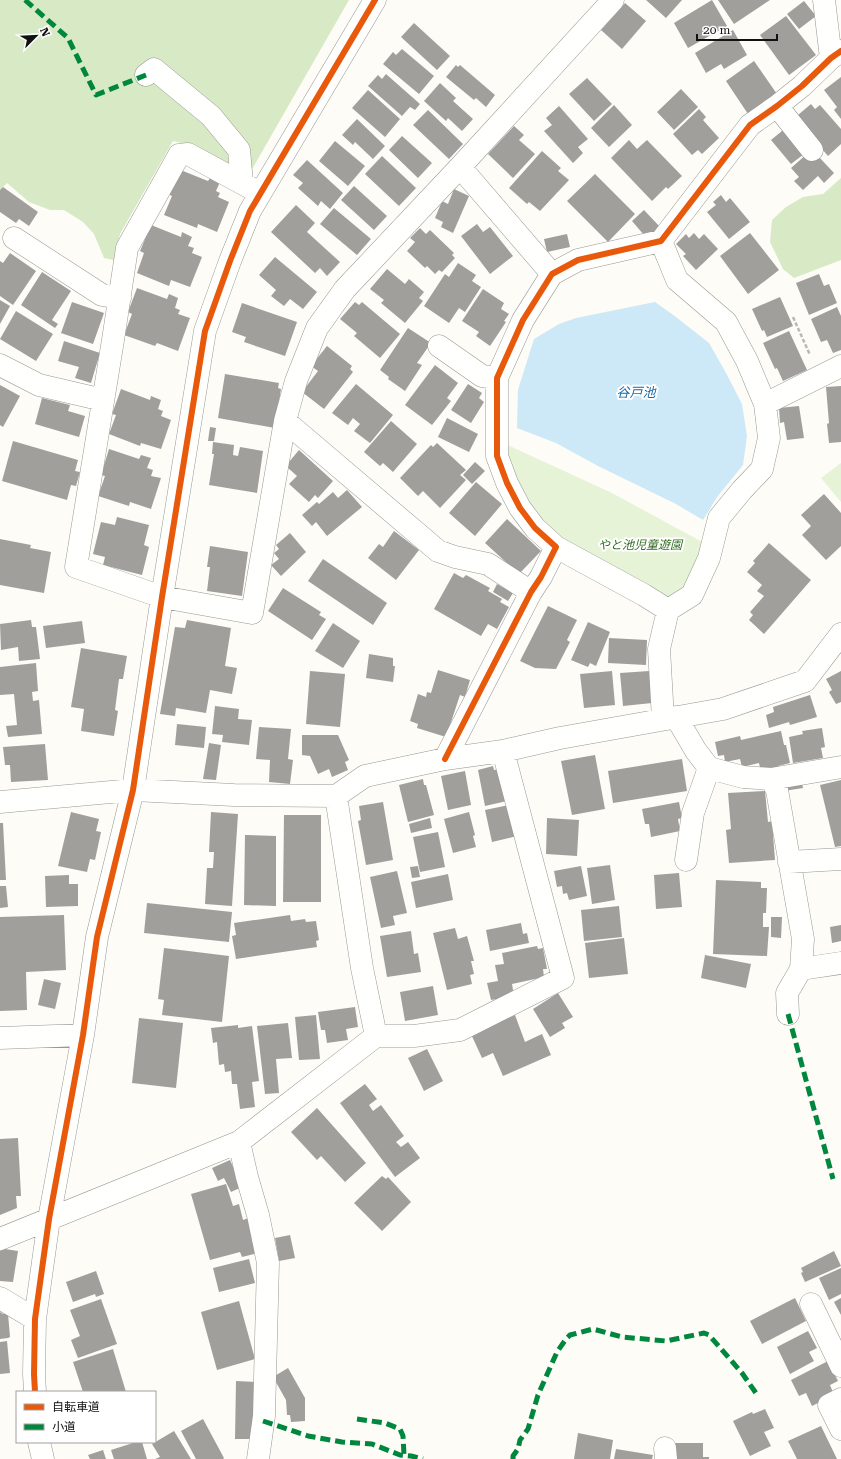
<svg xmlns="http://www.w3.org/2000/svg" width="841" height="1459" viewBox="0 0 841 1459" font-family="'Roboto Serif','Noto Sans JP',serif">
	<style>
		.green { fill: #e7f3d7 }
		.forest { fill: #d8eac5 }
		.water { fill: #cde8f7 }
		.building { fill: #a19f9c }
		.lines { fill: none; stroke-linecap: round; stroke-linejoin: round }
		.minor-casing { stroke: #979795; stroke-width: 23 }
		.path { stroke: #b9b9b8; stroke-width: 2.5; stroke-dasharray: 4 2; stroke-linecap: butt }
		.minor { stroke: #fffffe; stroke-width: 22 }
		.quiet { stroke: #00873e; stroke-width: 5; stroke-dasharray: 10 5; stroke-linecap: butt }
		.cycleway-casing { stroke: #fff; stroke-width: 8 }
		.cycleway { stroke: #e8590c; stroke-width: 6 }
		.labels { text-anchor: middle; stroke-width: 4; stroke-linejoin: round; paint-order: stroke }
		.park-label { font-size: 12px; font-style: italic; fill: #2f6b1f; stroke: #fff }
		.water-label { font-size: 13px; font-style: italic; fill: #1768a6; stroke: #fff }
	</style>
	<rect width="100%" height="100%" fill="#fdfcf7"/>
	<path class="green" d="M505,444L612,493L704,543L693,580L672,600L555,534L522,493Z
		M841,463V502L821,478Z"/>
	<path class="forest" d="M0,0H349L251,171L234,167L195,146L173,141L120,234L114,260L104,258L94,234L83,222L64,210H50L29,202L7,183L0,190Z
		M841,178V260L794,278L783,269L770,242L772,220L786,207L803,197L823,194Z"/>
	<path class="water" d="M655,302L676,317L709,343L726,373L742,404L747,436L743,465L717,497L703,520L676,504L598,466L556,443L517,428L518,390L534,339L559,324L576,318Z"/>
	<path class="building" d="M646,0H682L666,18Z
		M712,0L727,26L688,48L674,23Z
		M718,0H770L734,24Z
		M804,1L816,16L799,29L787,14Z
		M625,3L646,21L622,49L601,30Z
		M786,16L816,55L789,75L760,35Z
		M414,23L450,56L437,70L401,37Z
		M733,30L747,55L724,69L721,64L706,73L695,53Z
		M402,49L434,76L419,94L383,64L393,52L396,55Z
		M754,61L777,94L748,114L726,81Z
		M456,65L458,67L460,65L495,95L486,107L476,98L474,100L446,77Z
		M386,74L420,104L415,110L410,107L402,116L368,86L378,75L382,79Z
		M841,77V119L834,110L837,107L824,90Z
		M587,78L612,104L594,121L569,94Z
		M440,83L456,98L453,101L473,119L462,131L448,118L446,121L424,101Z
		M681,89L698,107L674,130L657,112Z
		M368,90L400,119L385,137L352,108Z
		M811,104L815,109L820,105L841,129V144L828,156L804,128L807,126L798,115Z
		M614,105L632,125L609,147L591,128Z
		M559,106L588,139L578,147L583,153L573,163L544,131L552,125L546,118Z
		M699,109L706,117L703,120L719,138L702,154L698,150L692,155L673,134Z
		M428,110L463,144L449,159L413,125Z
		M357,119L385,146L373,159L355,142L353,145L342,135Z
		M514,126L524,135L519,140L535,154L513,178L488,154Z
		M788,126L808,151L791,164L771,140Z
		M402,136L432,163L418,178L389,150Z
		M629,140L637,149L647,140L682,176L668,189L666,187L652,201L611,158Z
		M335,141L365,166L348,186L319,161Z
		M542,151L561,168L558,171L569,180L540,211L529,202L527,204L509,188Z
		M808,153L818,156L834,173L824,183L818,176L803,190L794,181L799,177L791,168Z
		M382,156L416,188L399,206L365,174Z
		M307,160L343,193L330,209L321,201L318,206L298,188L303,183L293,175Z
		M178,169L208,181L210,178L220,182L216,191L220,193L218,197L229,202L217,232L198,224L197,228L164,215L172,196L168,194Z
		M595,174L635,214L608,242L567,201Z
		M354,186L387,216L374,230L341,200Z
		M3,187L38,212L29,226L19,219L16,223L0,212V190Z
		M454,189L469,196L453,233L441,227L443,222L435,218L442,201L448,204Z
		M721,195L726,202L730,198L750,222L729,239L707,212L716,205L713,202Z
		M296,205L315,223L307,232L340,262L327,276L320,268L315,273L271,232Z
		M334,208L371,239L357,255L320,224Z
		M644,210L660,227L655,233L644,235L632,221Z
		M477,224L483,232L490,227L513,256L490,274L461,236Z
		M151,225L181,237L182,232L192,237L188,246L194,248L192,253L202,257L190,287L171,280L169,286L137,273L144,253L140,251Z
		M420,228L426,234L430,230L454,253L452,255L455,258L442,272L439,270L435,274L427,266L425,268L407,251L415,242L410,238Z
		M694,233L699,239L704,234L718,249L696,270L683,256L686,254L676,244L686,234L689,238Z
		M750,233L779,270L748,294L720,256Z
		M567,234L570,247L547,252L544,239Z
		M10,253L36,271L13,305L0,296V261L3,263Z
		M275,257L317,292L303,309L290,299L284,306L271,296L276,290L259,275Z
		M458,263L476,275L472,281L481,287L465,312L459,308L449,323L424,306L445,274L449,277Z
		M387,269L405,284L409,279L424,292L419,298L423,301L405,323L381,303L384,300L370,289Z
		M42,272L71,291L52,320L58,324L55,328L21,305Z
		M819,274L824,286L829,284L837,303L809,315L796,283Z
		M137,288L167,299L169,294L178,298L175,308L180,310L178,314L190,318L178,351L157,343L155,346L124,335L132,314L128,312Z
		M483,289L504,303L501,309L509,314L504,321L506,322L490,346L476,336L479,332L462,321Z
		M780,297L793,326L767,337L764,330L762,331L752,309Z
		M0,300L10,306L0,324Z
		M72,302L104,313L93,344L61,333Z
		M355,302L359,305L362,302L400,334L380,358L354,336L357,333L340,319Z
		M242,303L297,322L285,356L244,342L246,337L232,332Z
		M837,307L841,316V350L833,353L827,340L821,342L811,319Z
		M16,311L53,334L36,361L0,339Z
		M408,328L431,343L417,363L422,365L405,391L388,379L389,377L380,370Z
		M789,331L807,370L783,381L777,368L775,369L763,343Z
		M64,341L100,353L91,383L75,378L79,367L58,361Z
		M327,346L352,366L350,369L353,372L324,409L302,392L318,371L311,366Z
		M435,365L458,383L447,398L451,401L432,425L405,405Z
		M225,374L279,383L278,388L281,389L275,428L218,418Z
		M356,384L393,415L370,443L354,431L360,424L353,418L348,425L332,413Z
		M468,384L482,393L479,398L484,402L471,423L451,410Z
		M0,385L20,396L3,427L0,425Z
		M841,386V442L829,443L827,424L829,423L826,387Z
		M121,389L150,400L151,396L161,400L158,409L163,411L161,416L171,420L161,449L141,443L140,446L109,434L116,415L112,414Z
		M42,398L70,405L68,411L85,416L79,437L35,424Z
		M799,406L804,438L787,440L784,422L780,423L779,408Z
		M447,418L478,434L469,452L438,437Z
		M391,421L417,444L393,472L383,463L380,466L364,452Z
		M210,427L216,428L214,441H208Z
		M13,441L78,460L75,471L80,472L76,486L71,485L67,500L2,481Z
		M213,442L234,445L233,455L238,456L240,447L263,451L257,493L209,485L214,454H212Z
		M437,443L466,470L460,475L466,480L440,508L423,491L418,496L400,478L431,445L433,447Z
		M109,449L139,459L141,455L151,458L147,468L153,470L151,476L161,478L151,509L130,502L129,506L98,496L105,476L101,475Z
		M299,450L333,481L318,498L315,495L309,502L289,484L297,476L287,467L289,462Z
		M475,462L485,471L472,484L463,475Z
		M476,482L502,504L475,536L449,513Z
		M347,490L362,507L327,536L316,522L312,526L302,515L317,502L319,504L333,492L338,498Z
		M824,494L841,513V546L826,560L802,535L811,526L801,515Z
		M117,517L149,525L144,545L149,547L142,575L103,565L105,557L93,554L101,522L115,525Z
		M507,519L541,551L519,574L485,543Z
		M394,531L419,550L396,580L368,558L379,544L383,547Z
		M290,533L306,552L281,576L271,565L279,559L274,553L279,549L276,545Z
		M0,539L31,545L30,548L51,552L44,593L0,585Z
		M769,543L811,580L764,634L749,620L753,615L750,612L764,596L757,591L762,585L747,572L755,563L753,561Z
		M210,546L248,552L242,596L207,591L210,567H207Z
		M323,559L387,603L373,625L308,581Z
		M454,573L463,578L466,575L490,588L488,591L502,599L500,602L509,607L497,629L488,624L481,636L434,609Z
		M497,584L513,593L508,601L493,592Z
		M283,588L321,612L319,615L326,619L312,640L268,611Z
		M548,606L577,620L567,640L570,642L556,669L535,668L520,661Z
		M31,620L32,627H36L40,659L19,661L18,647L1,650L0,624Z
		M187,620L231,628L225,666L237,668L232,694L210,690L206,713L176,708L175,716L160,714L175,627L185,628Z
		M82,621L85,643L46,648L43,626Z
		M588,622L610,632L596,666L590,663L588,667L571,660Z
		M333,623L360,641L343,668L315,651Z
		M609,638L647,640L646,665L608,663Z
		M81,648L127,656L123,679H119L115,710L118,711L114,736L81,731L84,709L71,707Z
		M369,654L393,658V666H395L393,682L366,678Z
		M36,663L38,691L32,692L33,701L39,700L42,734L8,737L6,726L17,725L14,694L0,695V667Z
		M438,670L470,680L465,697L460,695L446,737L417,728L418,724L410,721L418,694L426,697L427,692L431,693Z
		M310,671L345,674L340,727L306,724Z
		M612,671L615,705L584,708L580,674Z
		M649,671L652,703L623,706L620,673Z
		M841,671V702L836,704L829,692L832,690L826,679Z
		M810,695L817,717L790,725L789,722L769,728L766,715L774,712L773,707Z
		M215,706L239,709L238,719L252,720L249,745L222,742L223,735L212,734Z
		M177,724L206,727L204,748L175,745Z
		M259,727L291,729L288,759L293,760L290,784L269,782L270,760L256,759Z
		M822,728L825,747L821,748L823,758L793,763L789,737L803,734L802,731Z
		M781,731L784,745H786L790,763L778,766V768L761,772L759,763L742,767L740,759L725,762L724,755L718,756L715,742L740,736L741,740Z
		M302,735H338L349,760L345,762L348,770L332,777L329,769L318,774L310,756L302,755Z
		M209,743L221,745L216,780L203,779Z
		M45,744L48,780L11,782L10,765H5L3,747Z
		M595,755L605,809L572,815L561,761Z
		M682,759L687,791L613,803L608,771Z
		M493,766L494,770L500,769L507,801L485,806L478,770Z
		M465,771L471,805L448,810L441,776Z
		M801,778L803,788L784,791L783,781Z
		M423,779L424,785H426L434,815L408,822L399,785Z
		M841,780V846L835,847L820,785Z
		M765,791L768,822L772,821L775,860L729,863L726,830L731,829L728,793Z
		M383,802L393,860L366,865L358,821L361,820L359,806Z
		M679,802L682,818L678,819L680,831L651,837L649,824H645L642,809Z
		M509,805L517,836L492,842L485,810Z
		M71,812L99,819L96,831L101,832L95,860L90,859L87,872L58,866Z
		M211,812L238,814L232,906L205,904L207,868H213L214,852H209Z
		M469,812L475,835L473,836L476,847L453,853L444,819Z
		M284,815H321V902H283Z
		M430,818L432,828L411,833L409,824Z
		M547,818L579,820L577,856L546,854Z
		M0,823H3L6,880H0Z
		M438,832L445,867L420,872L413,837Z
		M245,835L276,836V906L244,905Z
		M610,865L615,900L592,904L587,868Z
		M418,866L420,877L412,878L410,867Z
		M581,866L587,896L569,900L567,893L563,894L562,886L557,887L554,871Z
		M397,871L407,913L393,916L395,925L381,928L370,877Z
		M679,873L682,907L656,909L654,875Z
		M448,874L453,900L416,908L411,882Z
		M69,875V884H78V906L46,907L45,876Z
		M716,880L761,882V888H767L766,913H763V927H769L767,956L713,954Z
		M0,886H6L8,907L0,908Z
		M147,903L232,912L229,942L144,933Z
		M619,906L622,937L584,941L581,910Z
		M64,915L66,970L26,972L27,1010L0,1011V917Z
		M290,915L291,921L305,919L306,922L316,921L319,940L316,941L317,947L236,959L232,936L236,935L234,923Z
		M771,917H782L781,938L771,937Z
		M521,923L523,934L527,933L529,943L490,951L486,930Z
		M841,925V941L832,943L830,927Z
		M455,928L458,939L467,936L474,961H471L474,974L470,975L472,984L447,990L433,933Z
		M411,931L414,954L418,953L421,972L387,977L380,936Z
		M624,938L628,974L589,978L585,943Z
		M537,946L538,949L543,948L547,969H543L544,977L512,984L514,996L491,1000L487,983L498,981L495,965L504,964L502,953Z
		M164,948L229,956L222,1022L162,1015L164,1000L158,999Z
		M705,955L751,964L746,988L701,978Z
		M44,979L61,983L55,1009L38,1005Z
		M433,986L438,1015L405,1021L400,992Z
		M558,993L573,1017L562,1023L565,1028L550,1037L533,1009Z
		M355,1007L358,1027L346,1029L348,1040L327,1043L325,1030H321L318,1012Z
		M316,1015L320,1059L299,1060L295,1017Z
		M515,1015L525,1042L542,1034L551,1055L503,1076L493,1053L482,1058L471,1034Z
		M139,1018L183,1023L176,1088L132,1083Z
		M288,1023L292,1058L276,1059L279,1093L265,1094L257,1026Z
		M238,1025V1028L252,1026L259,1081L252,1082L255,1107L240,1109L237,1084H232L231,1071L225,1072L224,1064L219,1065L217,1042L213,1043L211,1028Z
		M427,1049L443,1081L424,1091L408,1058Z
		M365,1084L377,1099L369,1105L373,1111L381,1105L404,1136L396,1142L401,1147L408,1142L420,1158L395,1177L340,1103Z
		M317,1108L366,1163L345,1182L321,1156L317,1160L291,1132Z
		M18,1138L21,1196H16L17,1208L0,1215V1139Z
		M230,1160L242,1187L231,1192L224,1178L218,1181L212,1168Z
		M382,1176L386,1179L388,1177L411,1202L382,1231L354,1203Z
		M226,1184L233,1206L239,1204L243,1220L251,1217L258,1253L242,1257L240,1252L210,1260L191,1194Z
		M290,1235L295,1258L279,1261L275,1238Z
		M5,1249L18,1251L13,1282L0,1281V1251Z
		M834,1251L841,1266L805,1282L801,1273L803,1272L801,1268Z
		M249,1259L255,1283L219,1292L213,1268Z
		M841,1268V1294L829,1300L819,1278Z
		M96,1271L104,1294L96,1297L95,1294L73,1302L66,1282Z
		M795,1298L806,1321L762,1344L750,1321Z
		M841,1298V1315L834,1302Z
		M101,1299L117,1344L78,1358L71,1340L80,1336L70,1310Z
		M239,1301L255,1359L217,1370L201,1312Z
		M0,1312L3,1314H8L10,1337L8,1338L0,1339Z
		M808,1331L817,1348L809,1352L814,1361L790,1374L777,1347Z
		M7,1341L10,1373L0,1374V1342Z
		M113,1349L126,1392H83L73,1362Z
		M828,1361L838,1381L830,1385L834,1395L812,1406L806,1393L799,1396L791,1380Z
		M288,1368L305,1398V1421L291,1422L290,1415H287L286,1400L273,1377Z
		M236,1381L256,1382L255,1432H250V1439H235Z
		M765,1409L774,1428L764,1432L771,1446L750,1456L733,1421L752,1412L753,1414Z
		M203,1419L224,1458L223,1459H196L181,1431Z
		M821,1426L837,1459H797L788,1441Z
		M174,1431L191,1459H155L160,1457L152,1444Z
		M578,1433L613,1440L610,1459H574Z
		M136,1442H142L147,1459H114L111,1450Z
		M674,1443H703V1457H709V1459H673Z
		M616,1449L653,1455L652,1459H614Z
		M103,1450L106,1459H90L88,1455Z"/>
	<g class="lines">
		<defs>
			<path id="minor" d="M824,0L831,58
				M146,75L154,69L211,116L239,150L242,183
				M777,106L812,150
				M460,167L552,274
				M260,193L188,154L179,155L127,248L113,340L76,567L162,597L252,613L285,421L296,381L317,328L345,289L460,167L613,0
				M14,238L102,295L120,298
				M439,346L482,376L497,378
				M0,365L39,385L103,400
				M765,404L841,366
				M285,421L438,551L455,557L488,564L531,592
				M556,547L644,595L668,610L692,595L709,558L719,518L742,490L762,469L769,438L765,404L747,361L726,322L677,280L661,241
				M676,717L696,751L709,768L743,777L771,779L777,790L803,939L801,969L787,993L788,1014
				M663,719L659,649L668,610
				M445,759L531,592L541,577L556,547L535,528L520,508L507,483L497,456V378L523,320L552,274L578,260L661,241L750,125L777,106L802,86L831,58L841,51
				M771,779L841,767
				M0,802L133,790L234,795L336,796L365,776L445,759L503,751L560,738L723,709L805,681L841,634
				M686,860L693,813L709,768
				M789,862L841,859
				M801,969L841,963
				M376,1036H414L460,1030L563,978L503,751
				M0,1038L83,1035
				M239,1142L247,1177L258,1215L268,1263L264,1416L258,1459
				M0,1239L239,1142L376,1036L362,968L336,796
				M0,1298L35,1319
				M811,1304L841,1366
				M35,1392L34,1374L35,1319L49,1219L83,1035L97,937L133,790L162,597L205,331L230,261L250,211L375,0
				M841,1399L829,1405L841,1429
				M39,1442L43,1459
				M665,1448L666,1459"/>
		</defs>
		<use href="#minor" class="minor-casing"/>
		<path class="path" d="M793,317L810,355"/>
		<use href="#minor" class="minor"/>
		<path class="quiet" d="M25,0L68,38L96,95L146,75
			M788,1014L833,1179
			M357,1419L385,1423L400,1429L403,1436L404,1455
			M263,1421L308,1436L342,1442L372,1444L400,1455L411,1456L423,1459
			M513,1459V1456L518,1449L520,1440L528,1429L538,1395L557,1352L566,1339L570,1335L593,1329L622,1337L666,1341L704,1333L709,1335L742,1373L758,1396"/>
		<defs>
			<path id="cycleway" d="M445,759L531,592L541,577L556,547L535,528L520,508L507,483L497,456V378L523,320L552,274L578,260L661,241L750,125L777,106L802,86L831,58L841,51
				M35,1392L34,1374L35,1319L49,1219L83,1035L97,937L133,790L162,597L205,331L230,261L250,211L375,0"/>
		</defs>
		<use href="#cycleway" class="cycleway-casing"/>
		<use href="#cycleway" class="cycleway"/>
	</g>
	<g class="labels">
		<g class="park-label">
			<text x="640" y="549">やと池児童遊園</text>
		</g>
		<g class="water-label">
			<text x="636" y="397">谷戸池</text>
		</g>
	</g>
	<rect x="16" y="1391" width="140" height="52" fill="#ffffff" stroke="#a0a0a0"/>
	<rect x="24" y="1404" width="20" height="6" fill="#e8590c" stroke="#a0a0a0"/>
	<text x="52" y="1411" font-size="12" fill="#111111">自転車道</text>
	<rect x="24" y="1424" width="20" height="6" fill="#00873e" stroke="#a0a0a0"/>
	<text x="52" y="1431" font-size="12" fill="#111111">小道</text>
	<g transform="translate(36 36) rotate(66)" stroke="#ffffff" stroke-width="3" paint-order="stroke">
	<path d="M0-3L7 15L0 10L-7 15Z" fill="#111111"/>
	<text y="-6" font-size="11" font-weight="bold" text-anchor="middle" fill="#111111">N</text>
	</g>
	<path d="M697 34v6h80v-6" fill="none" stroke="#111111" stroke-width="2"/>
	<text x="703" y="34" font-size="12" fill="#111111" stroke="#ffffff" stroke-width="3" paint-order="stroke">20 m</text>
</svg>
